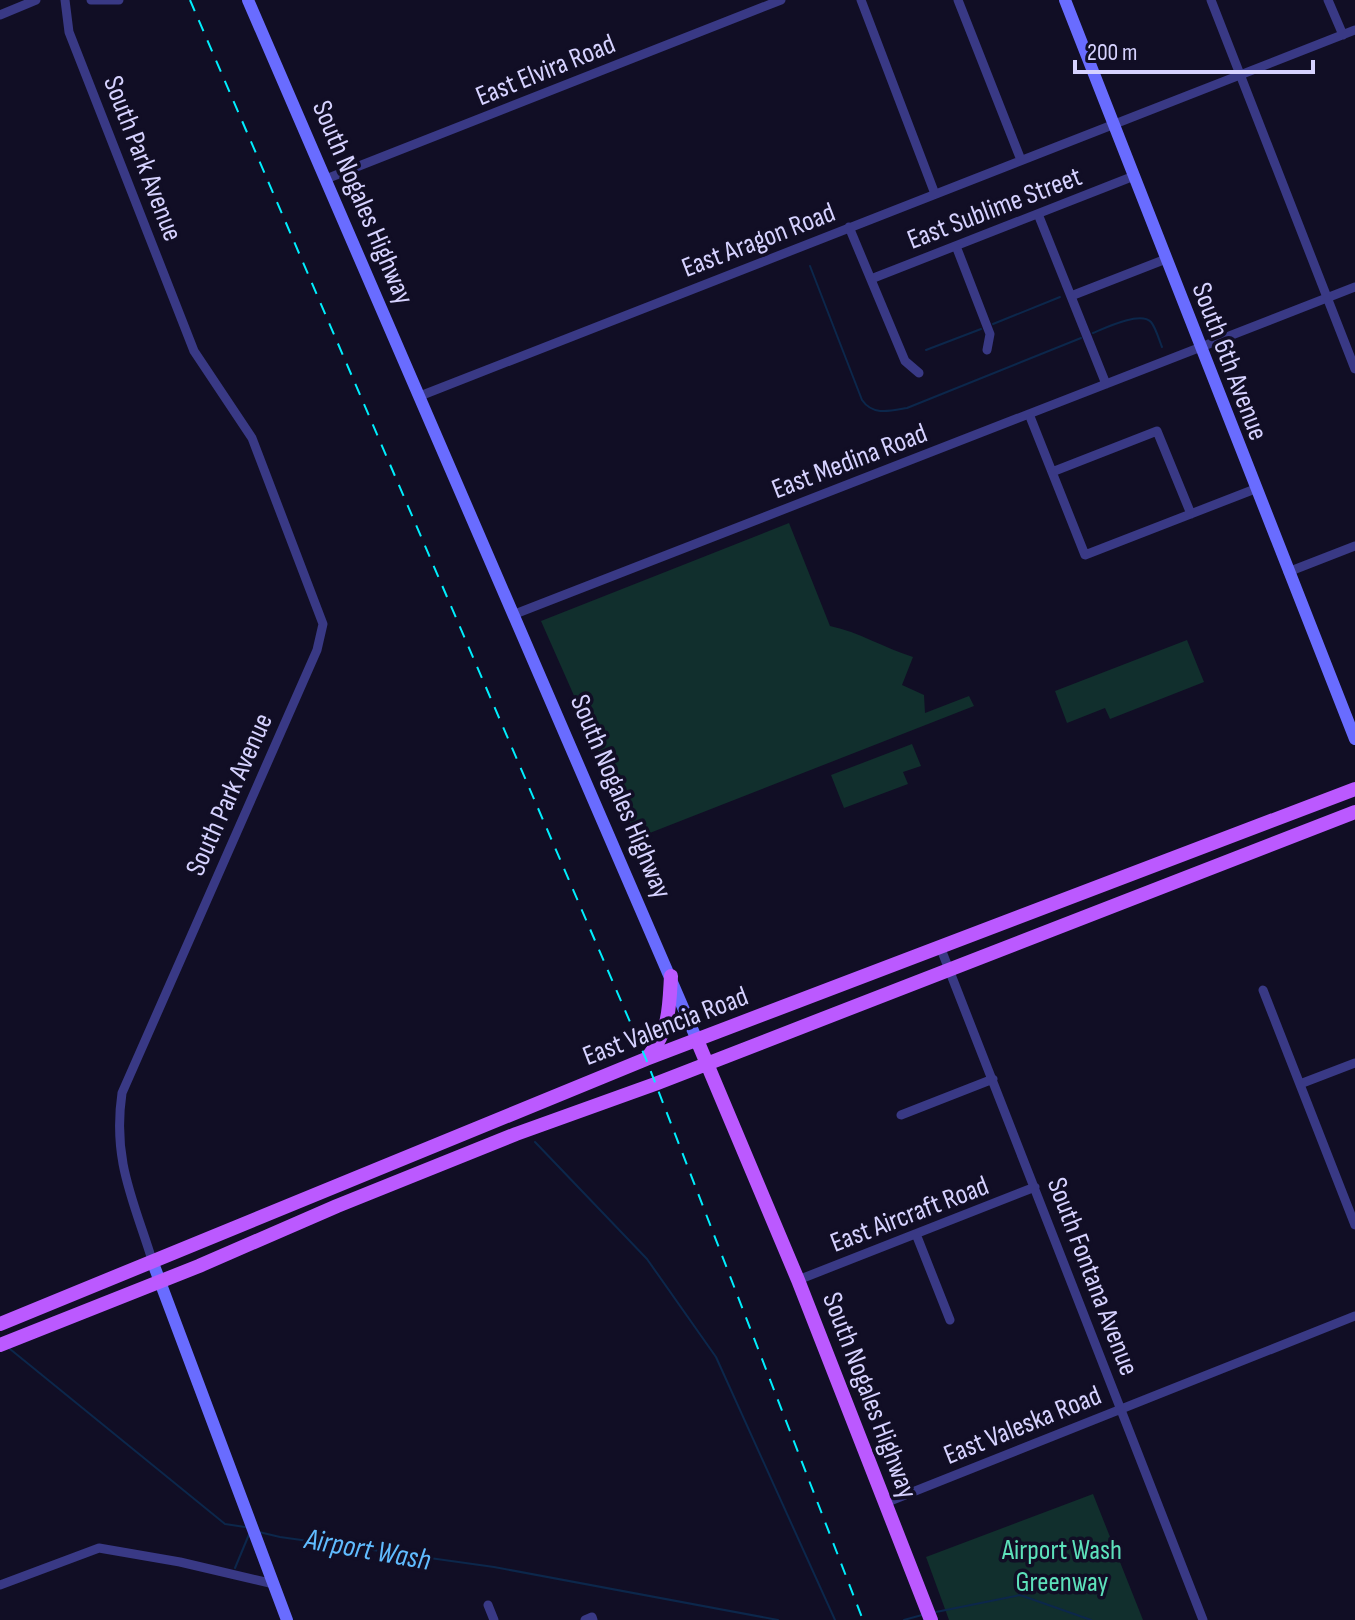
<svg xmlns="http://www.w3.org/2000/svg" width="1355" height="1620" viewBox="0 0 1355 1620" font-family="'Sofia Sans Condensed',sans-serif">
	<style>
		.green { fill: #112f2d }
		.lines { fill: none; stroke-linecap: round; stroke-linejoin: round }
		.stream { stroke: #0c274b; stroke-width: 2 }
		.street { stroke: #393985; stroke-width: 9 }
		.secondary { stroke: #696cff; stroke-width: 12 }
		.primary { stroke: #bb59ff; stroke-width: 14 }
		.rail { stroke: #00eefd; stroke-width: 2; stroke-dasharray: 12 10; stroke-linecap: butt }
		.labels { text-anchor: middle; stroke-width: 7; stroke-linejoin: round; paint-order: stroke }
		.street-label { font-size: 28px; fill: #d6d2ff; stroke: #110e25 }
		.park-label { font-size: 28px; fill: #5de1bb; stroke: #110e25 }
		.water-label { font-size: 30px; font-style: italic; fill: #60bcff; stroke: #110e25 }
	</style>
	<rect width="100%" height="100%" fill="#110e25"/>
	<path class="green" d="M789,523L830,626C859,632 884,648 913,657L902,685L924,695L925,713L969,696L974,706L637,838L541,621Z
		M1187,640L1204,682L1110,719L1105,708L1067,723L1055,691Z
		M912,744L921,766L903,772L908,784L844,808L831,775Z
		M1093,1494L1143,1620H949L926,1557Z"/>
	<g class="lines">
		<path class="stream" d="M810,266L862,400C873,416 890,411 907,408L1081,338
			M993,324L1060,297
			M1093,333C1105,328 1140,311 1151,322C1156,328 1159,340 1162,347
			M926,350L981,329
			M535,1142L647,1259L716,1357L835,1620
			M10,1349L225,1524L245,1527
			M259,1532L280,1537L494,1567L778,1620
			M235,1568L250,1532
			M936,1612L1020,1595L1091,1620
			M904,1620L922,1615"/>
		<path class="street" d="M65,0L69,32L194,351L252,438L323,624L317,650L122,1093C112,1161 134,1201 153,1263
			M91,0H119
			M861,0L935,194
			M958,0L1021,160
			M1211,0L1355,369
			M1328,0L1343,35
			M0,15L36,0
			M326,179L781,0
			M1038,214L1106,384
			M849,227L905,361L919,373
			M956,246L990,334L987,350
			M871,279L1134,176
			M1071,296L1166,259
			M420,396L1355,30
			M1029,414L1085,555L1255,489
			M1052,472L1157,431L1191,514
			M1288,572L1355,546
			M515,614L1355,287
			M941,949L1203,1620
			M1263,990L1355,1225
			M1300,1084L1355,1063
			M901,1115L993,1079
			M916,1234L950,1320
			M798,1280L1035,1187
			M885,1503L1355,1316
			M0,1585L99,1548L180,1562L274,1584
			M488,1605L494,1620
			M585,1620L592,1617L593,1620"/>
		<path class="secondary" d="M248,0L697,1040
			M1065,0L1355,739
			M153,1263L287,1620"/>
		<path class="primary" d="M697,1040L798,1280L931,1620
			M648,1057C670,1028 669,1011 671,976
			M0,1324L646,1059L1355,789
			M0,1345L199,1266L337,1206L516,1134L655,1084L1355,812"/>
		<path class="rail" d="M190,0L646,1059L863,1620"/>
	</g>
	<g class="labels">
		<g class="street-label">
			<text transform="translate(545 69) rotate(-22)" y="10">East Elvira Road</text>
			<text transform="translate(144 158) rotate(69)" y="10">South Park Avenue</text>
			<text transform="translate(364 202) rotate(67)" y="10">South Nogales Highway</text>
			<text transform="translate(994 207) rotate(-21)" y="10">East Sublime Street</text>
			<text transform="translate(758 239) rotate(-21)" y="10">East Aragon Road</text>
			<text transform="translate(1231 361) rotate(69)" y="10">South 6th Avenue</text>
			<text transform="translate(849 460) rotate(-21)" y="10">East Medina Road</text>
			<text transform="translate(228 794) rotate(-66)" y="10">South Park Avenue</text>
			<text transform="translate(622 796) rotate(67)" y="10">South Nogales Highway</text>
			<text transform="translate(665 1025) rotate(-21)" y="10">East Valencia Road</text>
			<text transform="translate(909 1213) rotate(-21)" y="10">East Aircraft Road</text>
			<text transform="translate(1094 1276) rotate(69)" y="10">South Fontana Avenue</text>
			<text transform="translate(871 1395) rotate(69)" y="10">South Nogales Highway</text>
			<text transform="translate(1022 1424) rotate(-22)" y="10">East Valeska Road</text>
		</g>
		<g class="park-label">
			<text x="1062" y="1559">Airport Wash<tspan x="1062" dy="32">Greenway</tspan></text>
		</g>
		<g class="water-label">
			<text transform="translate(368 1549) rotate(10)" y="10">Airport Wash</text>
		</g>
	</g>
	<path d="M1075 60v12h238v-12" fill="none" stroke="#d6d2ff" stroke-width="4"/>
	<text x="1087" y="60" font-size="24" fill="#d6d2ff" stroke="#110e25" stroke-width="6" paint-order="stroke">200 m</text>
</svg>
